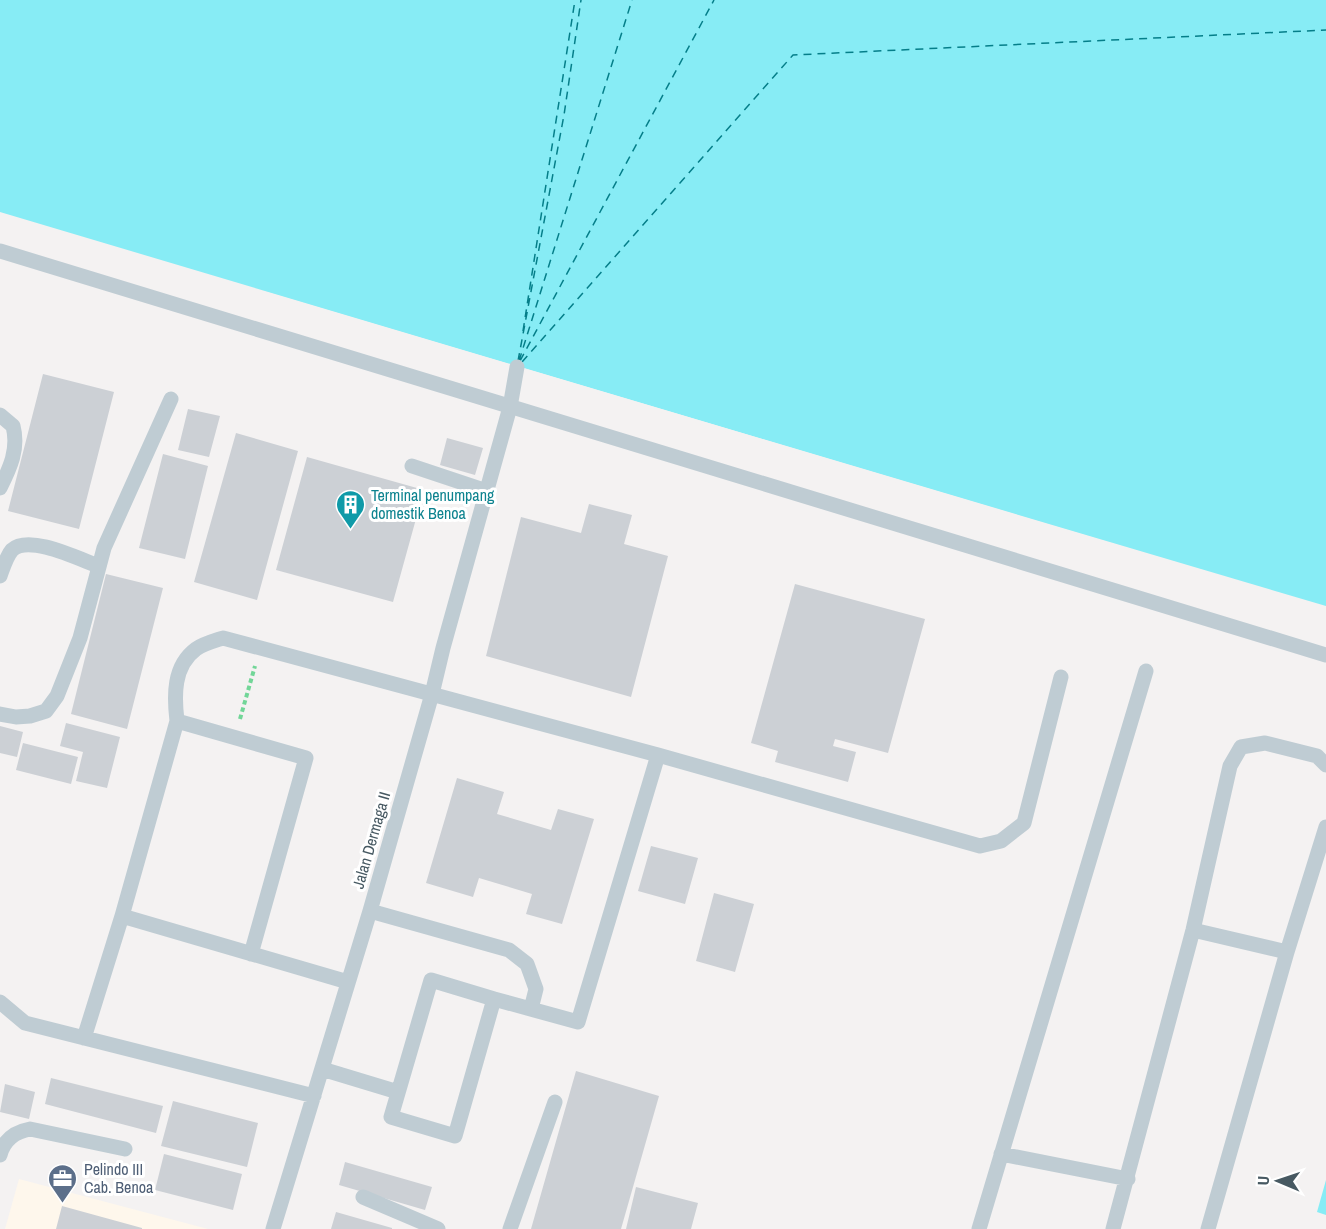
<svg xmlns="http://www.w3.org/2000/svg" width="1326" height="1229" viewBox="0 0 1326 1229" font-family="'Archivo Narrow',sans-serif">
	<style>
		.commercial { fill: #fef7ec }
		.water { fill: #87ecf5 }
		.pier { fill: #f4f2f2 }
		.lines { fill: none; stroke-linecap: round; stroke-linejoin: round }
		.ferry { stroke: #057e89; stroke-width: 1.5; stroke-dasharray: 8 6; stroke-linecap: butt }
		.building { fill: #ccd0d5 }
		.path { stroke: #72d698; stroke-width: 4; stroke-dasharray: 4.5 3; stroke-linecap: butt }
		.service { stroke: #bfccd3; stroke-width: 15 }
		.labels { text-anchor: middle; stroke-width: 6; stroke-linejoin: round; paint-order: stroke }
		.culture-label { font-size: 16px; fill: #0d838f; stroke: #fff; text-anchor: start }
		.street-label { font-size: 16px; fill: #475962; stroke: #fff }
		.service-label { font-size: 16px; fill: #4e5e75; stroke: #fff; text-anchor: start }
	</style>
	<rect width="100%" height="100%" fill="#f4f2f2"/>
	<path class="commercial" d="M19,1179L208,1229H5Z"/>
	<path class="water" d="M0,0H1326V607L0,212Z
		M1326,1180V1215L1317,1212Z"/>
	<path class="pier" d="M263,291L1326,606V610L262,294Z"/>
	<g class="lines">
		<path class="ferry" d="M523,331L575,0
			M518,361L564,115L581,0
			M519,361L632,0
			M520,361L714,0
			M522,362L793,55L1326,30"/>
	</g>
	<path class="building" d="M43,374L114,392L79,529L8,511Z
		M188,409L220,416L209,457L178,450Z
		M236,433L298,451L257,600L194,582Z
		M447,438L483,448L475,475L440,465Z
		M163,454L208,466L185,559L139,548Z
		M307,457L424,490L393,602L276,570Z
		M589,504L632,515L624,544L668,556L631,697L486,656L521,517L581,533Z
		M106,574L163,588L127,729L71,714Z
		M795,584L925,619L888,753L835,739L833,746L856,752L848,782L775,762L778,751L751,743Z
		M66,723L120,737L107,788L76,781L83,752L60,746Z
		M0,726L23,732L17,757L0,753Z
		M23,743L78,757L71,784L16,770Z
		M457,778L504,792L497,814L551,830L558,809L594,819L562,924L526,914L532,894L479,878L473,897L426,883Z
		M651,846L698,858L685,904L638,891Z
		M714,893L754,904L735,972L696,961Z
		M576,1071L659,1096L621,1229H531Z
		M51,1078L163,1106L156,1133L45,1104Z
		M5,1084L35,1092L29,1119L0,1112Z
		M173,1101L258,1123L247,1167L161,1146Z
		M164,1154L242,1174L233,1210L155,1190Z
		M345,1162L432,1187L425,1210L339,1185Z
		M636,1187L698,1203L691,1229H626Z
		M62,1206L142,1228V1229H56Z
		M336,1212L392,1228V1229H331Z"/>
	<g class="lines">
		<path class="path" d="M240,719L255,666"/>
		<path class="service" d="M0,251L1326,655
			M0,415L13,426C19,449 10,468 0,488
			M412,466L487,491
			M0,576C3,568 6,557 12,550C29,534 79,559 98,566
			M0,714L16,717L30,716L46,711L57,696L80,638L104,548L171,399
			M177,721L306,758L251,954
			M370,911L509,950L527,964L536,989L531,1009
			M1193,930L1287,952
			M431,980L494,999L455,1136L391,1117Z
			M348,982L122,916L177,721C174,696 173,666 196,649C203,644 214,641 223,638L658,755L980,846L1001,841L1024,823L1061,677
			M494,999L578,1022L658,755
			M0,1002L25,1023L314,1096
			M84,1038L122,916
			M322,1069L398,1092
			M1001,1154L1128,1179
			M0,1155C4,1140 14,1132 30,1129L125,1149
			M363,1197L438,1229
			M273,1229L370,911L432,694L443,648L510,407L517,367
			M510,1229L555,1102
			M979,1229L1146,671
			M1113,1229L1193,930L1230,766L1241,747L1265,743L1317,756L1326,765
			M1208,1229L1287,952L1326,827"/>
	</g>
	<defs>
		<symbol id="building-pin" viewBox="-11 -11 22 30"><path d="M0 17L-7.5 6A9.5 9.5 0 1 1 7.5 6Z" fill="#0f9aa8" stroke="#fff"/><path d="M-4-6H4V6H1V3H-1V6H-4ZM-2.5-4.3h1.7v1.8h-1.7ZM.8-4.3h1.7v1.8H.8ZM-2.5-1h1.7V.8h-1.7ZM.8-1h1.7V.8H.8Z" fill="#fff"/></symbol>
		<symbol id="office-pin" viewBox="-11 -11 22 30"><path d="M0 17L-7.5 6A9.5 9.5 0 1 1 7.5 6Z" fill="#5c6f8a" stroke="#fff"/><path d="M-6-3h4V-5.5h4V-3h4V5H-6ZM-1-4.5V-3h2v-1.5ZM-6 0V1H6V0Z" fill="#fff"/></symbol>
	</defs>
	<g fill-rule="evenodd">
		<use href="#building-pin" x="334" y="488" width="33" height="45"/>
		<use href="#office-pin" x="46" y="1162" width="33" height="45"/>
	</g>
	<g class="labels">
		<g class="culture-label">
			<text x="371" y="501">Terminal penumpang<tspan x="371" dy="18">domestik Benoa</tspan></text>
		</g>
		<g class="street-label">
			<text transform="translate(371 840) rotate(-74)" y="6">Jalan Dermaga II</text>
		</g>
		<g class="service-label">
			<text x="84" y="1175">Pelindo III<tspan x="84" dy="18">Cab. Benoa</tspan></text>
		</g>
	</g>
	<g transform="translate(1278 1181) rotate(272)" stroke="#ffffff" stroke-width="4.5" paint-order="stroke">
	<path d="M0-4.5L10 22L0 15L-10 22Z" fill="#475962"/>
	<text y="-9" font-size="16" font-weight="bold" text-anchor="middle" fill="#475962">U</text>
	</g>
</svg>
